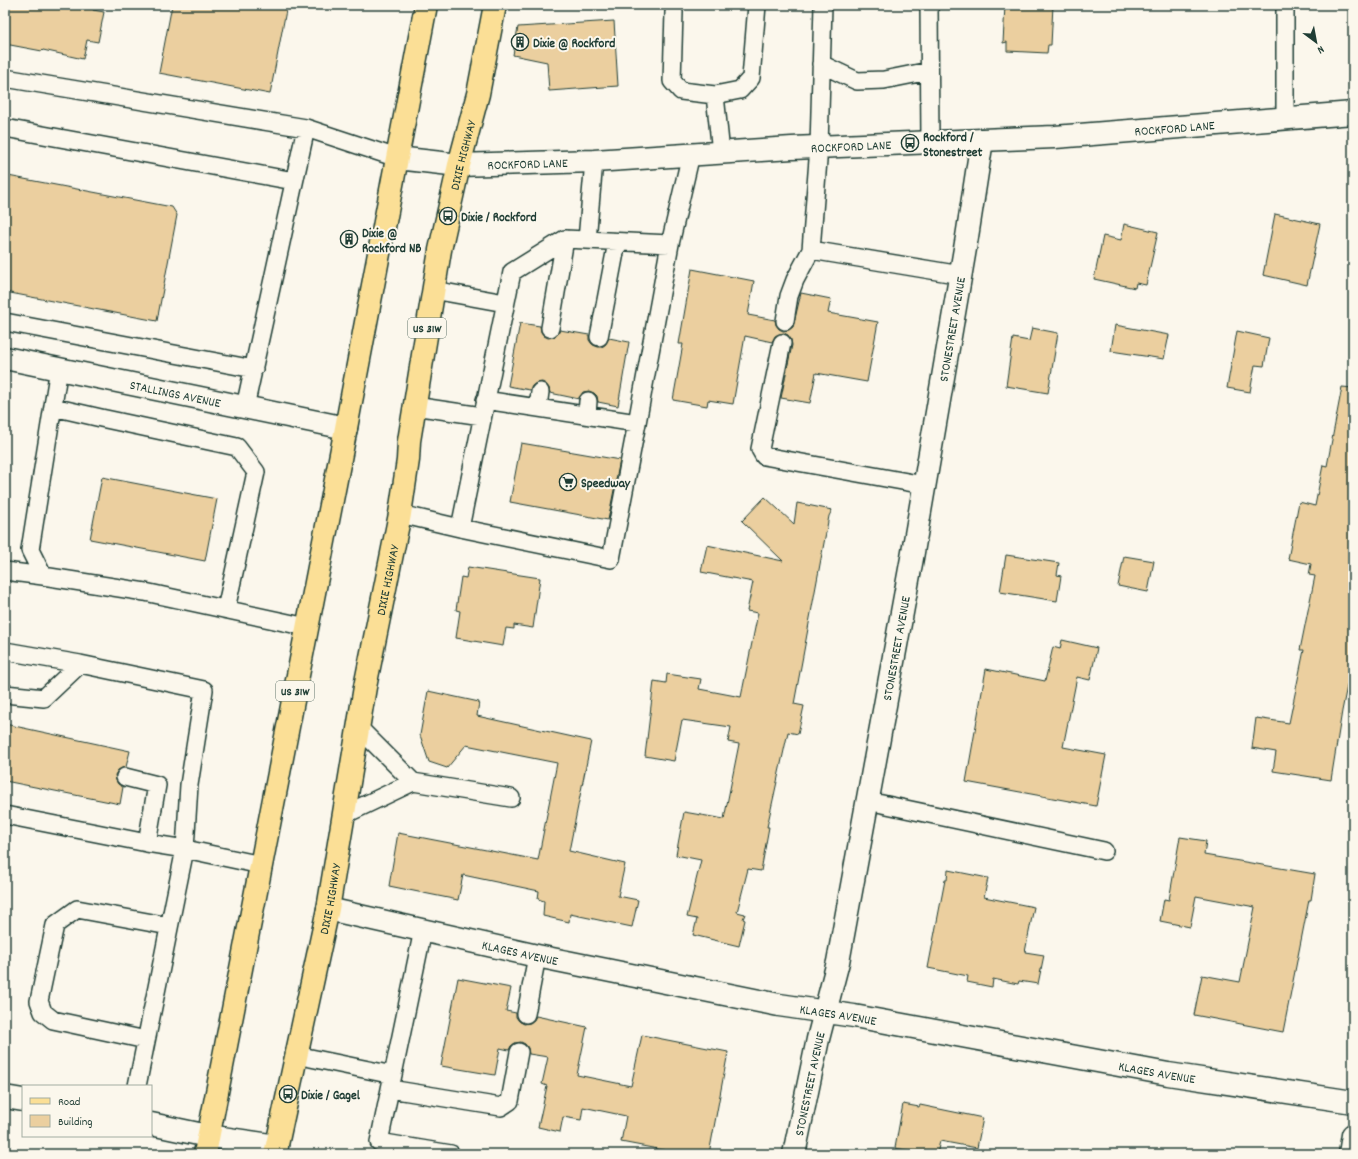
<svg xmlns="http://www.w3.org/2000/svg" width="1358" height="1159" viewBox="0 0 1358 1159" font-family="Dekko,sans-serif">
	<style>
		.building { fill: #ebcf9f; stroke: #1f3d34 }
		.lines { fill: none; stroke-linecap: round; stroke-linejoin: round }
		.service-casing { stroke: #1f3d34; stroke-width: 20 }
		.minor-casing { stroke: #1f3d34; stroke-width: 25 }
		.tertiary-casing { stroke: #1f3d34; stroke-width: 25 }
		.secondary-casing { stroke: #1f3d34; stroke-width: 25 }
		.primary-casing { stroke: #1f3d34; stroke-width: 25 }
		.service { stroke: #fbf7ec; stroke-width: 17 }
		.minor { stroke: #fbf7ec; stroke-width: 22 }
		.tertiary { stroke: #fbf7ec; stroke-width: 22 }
		.secondary { stroke: #fbf7ec; stroke-width: 22 }
		.primary { stroke: #fbdf96; stroke-width: 22 }
		.labels { text-anchor: middle; stroke-width: 4; stroke-linejoin: round; paint-order: stroke }
		.shield { fill: #fbf7ec; stroke: #61756b; stroke-width: 1 }
		.shield-label { font-size: 12px; font-weight: bold; fill: #1f3d34 }
		.poi-label { font-size: 13px; font-weight: bold; fill: #1f3d34; stroke: #fbf7ec; text-anchor: start }
		.street-label { font-size: 13px; fill: #1f3d34; stroke: #fbf7ec }
	</style>
	<rect width="100%" height="100%" fill="#fbf7ec"/>
	<filter id="ink" filterUnits="userSpaceOnUse"><feTurbulence type="fractalNoise" baseFrequency=".025" numOctaves="2"/><feDisplacementMap in="SourceGraphic" scale="8" xChannelSelector="R" yChannelSelector="G"/><feConvolveMatrix kernelMatrix="1 2 1 2 8 2 1 2 1" color-interpolation-filters="sRGB"/></filter>
	<g filter="url(#ink)">
		<path class="building" d="M5,5H94L93,10L104,12L98,42L87,40L83,59L43,50L42,51L5,44Z
			M172,5H287L270,94L159,73Z
			M1005,5H1053L1051,45H1048L1047,53L1007,51V42L1003,43Z
			M614,21L618,86L549,91L547,62L513,55L518,27Z
			M8,176L172,207L177,215L157,321L5,292V191Z
			M1275,214L1320,224L1307,285L1263,275Z
			M1124,224L1158,232L1146,285L1136,283L1135,288L1094,279L1103,236L1121,240Z
			M692,269L754,281L748,315L775,320L776,325L779,329L783,331L789,330L793,327L801,293L831,299L828,313L878,322L867,382L816,373L810,403L781,398L792,345L791,340L788,335L784,333L779,334L775,336L772,342L745,336L733,404L708,400L707,406L673,400L683,344H679Z
			M520,323L540,326L541,332L544,336L548,338L554,337L558,334L560,330L589,335V340L592,344L598,347H602L606,344L609,338L629,342L618,406L598,402L597,396L594,393L589,391L583,392L579,399L550,393L549,388L546,384L542,382L536,383L532,386L530,390L508,386Z
			M1115,325L1169,335L1164,359L1111,351Z
			M1032,328L1058,333L1048,393L1006,386L1013,338L1029,341Z
			M1237,331L1269,338L1264,366L1255,365L1250,392L1227,388Z
			M1342,387L1353,388V656L1342,711L1331,780L1273,771L1276,752L1252,748L1256,718L1289,723L1304,650H1300L1315,576L1309,575L1311,564L1288,559L1299,502L1315,506L1323,465L1327,466Z
			M521,443L620,460L608,520L510,502Z
			M102,477L217,499L205,561L90,539Z
			M765,497L794,524L797,503L832,510L829,516L794,704L804,706L798,734L788,732L767,827H769L761,871L748,869L737,912L745,914L743,919L745,920L739,946L693,935L697,919L687,917L701,860L676,855L684,812L724,819L739,744L728,742L731,727L682,720L674,761L645,756L654,681L666,683L667,674L701,679L699,689L741,697L758,613L747,611L753,582L701,572L707,545L783,561L742,521Z
			M1006,555L1059,563L1057,575L1061,576L1057,601L1000,592Z
			M1124,556L1154,561L1148,592L1118,586Z
			M468,567L540,578L533,628L514,625V629L506,628L503,646L456,638L460,611L456,610L461,577L466,578Z
			M1062,640L1097,648L1090,680L1077,677L1063,747L1106,755L1096,806L966,782L986,669L1045,681L1053,647L1060,649Z
			M428,691L479,702L477,716L591,741L569,851L625,864L618,896L638,900L632,927L570,914L569,922L543,916L544,901L538,899L539,891L463,875L458,900L389,886L398,833L538,860L557,763L466,745L447,768L429,762L420,735Z
			M5,724L130,751L126,767L122,768L118,770L115,775L116,780L118,784L123,787L120,804L5,781Z
			M1180,837L1206,841L1204,855L1315,874L1311,900H1309L1283,1032L1194,1015L1202,975L1240,982L1255,907L1196,896L1190,927L1160,921L1164,899L1169,900Z
			M948,870L988,878L984,897L1034,907L1025,952L1044,955L1038,984L1019,981L1018,984L993,979L992,987L967,982L968,976L928,968L945,880H947Z
			M458,978L511,988L506,1011L516,1013V1017L519,1021L524,1024L530,1023L534,1020L536,1016L587,1027L577,1075L631,1086L642,1035L728,1052L709,1154H684L621,1142L626,1116L583,1107L581,1120L563,1117L560,1132L538,1127L547,1086L542,1084L548,1057L529,1054L528,1048L525,1044L521,1042L515,1043L511,1046L509,1050L500,1048L495,1075L441,1066Z
			M903,1104L919,1107L920,1105L983,1118L977,1148L940,1141L937,1154H929L895,1148Z"/>
		<g class="lines">
			<defs>
				<path id="service" d="M929,5L930,142
					M1285,5V119
					M674,12L672,81L681,91L715,95
					M821,64L857,81L884,80L929,71
					M5,78L306,128L397,158
					M5,128L294,181
					M721,153L715,95L740,90L751,78L757,5
					M587,240L594,161
					M811,250L961,275
					M433,290L505,303
					M785,321L789,296L795,280L811,250L819,147L823,5
					M5,322L254,369
					M550,328L565,239
					M599,337L617,242
					M782,343L760,449L764,456L924,485
					M59,368L30,550L43,576L145,592L307,627
					M485,400L637,423L670,244
					M414,406L482,416
					M53,407L101,418L237,447L256,472L226,609
					M245,407L306,128
					M538,407L540,392
					M587,415L588,401
					M637,423L611,559L460,528L512,272L565,239L670,244L691,154
					M400,514L460,528
					M5,571L43,576
					M5,651L80,664L204,690L189,785L185,849L261,865
					M5,694L44,698L80,664
					M358,727L413,782
					M125,777L157,785L147,843
					M868,801L1104,851
					M5,815L147,843L185,849L137,1086
					M344,815L413,782L511,798
					M423,930L379,1142L451,1154
					M526,1014L537,956
					M146,1040L53,1020L43,1012L39,1001L55,925L77,909L169,926
					M296,1055L393,1075
					M390,1089L501,1107L510,1101L519,1052"/>
				<g id="minor">
					<path id="s1" d="M5,358L346,428"/>
					<path id="s2" d="M328,909L537,956L779,1005L854,1016L1168,1074L1353,1102"/>
					<path id="s3" d="M794,1154L818,1039L838,962L912,558L967,237L982,140"/>
					<path d="M1350,1154L1353,1135"/>
				</g>
				<path id="tertiary" d="M5,1097L23,1100
					M151,1124L208,1136L277,1146"/>
				<g id="secondary">
					<path id="s4" d="M397,158L459,165L594,161L792,148L1055,137L1353,113"/>
				</g>
				<g id="primary">
					<path d="M205,1154L346,428L426,5"/>
					<path id="s5" d="M275,1154L328,909L365,687L400,514L408,460L409,441L440,250L459,165L478,94L495,5"/>
				</g>
			</defs>
			<use href="#service" class="service-casing"/>
			<use href="#minor" class="minor-casing"/>
			<use href="#tertiary" class="tertiary-casing"/>
			<use href="#secondary" class="secondary-casing"/>
			<use href="#primary" class="primary-casing"/>
			<use href="#service" class="service"/>
			<use href="#minor" class="minor"/>
			<use href="#tertiary" class="tertiary"/>
			<use href="#secondary" class="secondary"/>
			<use href="#primary" class="primary"/>
		</g>
	</g>
	<defs>
		<symbol id="building-ring" viewBox="-11 -11 22 22"><circle r="9.5" fill="#fbf7ec" stroke="#1f3d34" stroke-width="1.5"/><path d="M-4-6H4V6H1V3H-1V6H-4ZM-2.5-4.3h1.7v1.8h-1.7ZM.8-4.3h1.7v1.8H.8ZM-2.5-1h1.7V.8h-1.7ZM.8-1h1.7V.8H.8Z" fill="#1f3d34"/></symbol>
		<symbol id="bus-ring" viewBox="-11 -11 22 22"><circle r="9.5" fill="#fbf7ec" stroke="#1f3d34" stroke-width="1.5"/><path d="M-5-6H5V4H4V6H2V4H-2V6H-4V4H-5ZM-3.5-4V0h7V-4ZM-3.5 1.2v1.5H-2V1.2ZM2 1.2v1.5H3.5V1.2Z" fill="#1f3d34"/></symbol>
		<symbol id="supermarket-ring" viewBox="-11 -11 22 22"><circle r="9.5" fill="#fbf7ec" stroke="#1f3d34" stroke-width="1.5"/><path d="M-6-5.5h2.5l.6 2H6L4.5 2H-2.5L-4.4-4H-6ZM-1.5 3.2a1.3 1.3 0 1 0 .1 0ZM3 3.2a1.3 1.3 0 1 0 .1 0Z" fill="#1f3d34"/></symbol>
	</defs>
	<g fill-rule="evenodd">
		<use href="#building-ring" x="510" y="32" width="20" height="20"/>
		<use href="#bus-ring" x="900" y="133" width="20" height="20"/>
		<use href="#bus-ring" x="438" y="206" width="20" height="20"/>
		<use href="#building-ring" x="339" y="229" width="20" height="20"/>
		<use href="#supermarket-ring" x="558" y="472" width="20" height="20"/>
		<use href="#bus-ring" x="278" y="1084" width="20" height="20"/>
	</g>
	<g class="labels">
		<g class="shield">
			<rect x="408" y="318" width="38" height="20" rx="3"/>
			<rect x="276" y="681" width="38" height="20" rx="3"/>
		</g>
		<g class="shield-label">
			<text x="427" y="332">US 31W</text>
			<text x="295" y="695">US 31W</text>
		</g>
		<g class="poi-label">
			<text x="533" y="47">Dixie @ Rockford</text>
			<text x="923" y="141">Rockford /<tspan x="923" dy="15">Stonestreet</tspan></text>
			<text x="461" y="221">Dixie / Rockford</text>
			<text x="362" y="237">Dixie @<tspan x="362" dy="15">Rockford NB</tspan></text>
			<text x="581" y="487">Speedway</text>
			<text x="301" y="1099">Dixie / Gagel</text>
		</g>
		<g class="street-label">
			<text dy="5" stroke="none"><textPath href="#s4" startOffset="779">ROCKFORD LANE</textPath></text>
			<text dy="5" stroke="none"><textPath href="#s4" startOffset="455">ROCKFORD LANE</textPath></text>
			<text dy="5" stroke="none"><textPath href="#s5" startOffset="1017">DIXIE HIGHWAY</textPath></text>
			<text dy="5" stroke="none"><textPath href="#s4" startOffset="131">ROCKFORD LANE</textPath></text>
			<text dy="5" stroke="none"><textPath href="#s3" startOffset="840">STONESTREET AVENUE</textPath></text>
			<text dy="5" stroke="none"><textPath href="#s1" startOffset="174">STALLINGS AVENUE</textPath></text>
			<text dy="5" stroke="none"><textPath href="#s5" startOffset="585">DIXIE HIGHWAY</textPath></text>
			<text dy="5" stroke="none"><textPath href="#s3" startOffset="516">STONESTREET AVENUE</textPath></text>
			<text dy="5" stroke="none"><textPath href="#s5" startOffset="261">DIXIE HIGHWAY</textPath></text>
			<text dy="5" stroke="none"><textPath href="#s2" startOffset="197">KLAGES AVENUE</textPath></text>
			<text dy="5" stroke="none"><textPath href="#s2" startOffset="521">KLAGES AVENUE</textPath></text>
			<text dy="5" stroke="none"><textPath href="#s2" startOffset="845">KLAGES AVENUE</textPath></text>
			<text dy="5" stroke="none"><textPath href="#s3" startOffset="72">STONESTREET AVENUE</textPath></text>
		</g>
	</g>
	<rect width="1358" height="1159" fill="none" stroke="#fbf7ec" stroke-width="20"/>
	<rect x="10" y="10" width="1338" height="1139" fill="none" stroke="#1f3d34" stroke-width="1.5" filter="url(#ink)"/>
	<rect x="22" y="1085" width="130" height="52" fill="#fbf7ec" stroke="#a3ada2"/>
	<rect x="30" y="1098" width="20" height="6" fill="#fbdf96" stroke="#a3ada2"/>
	<text x="58" y="1105" font-size="12" fill="#1f3d34">Road</text>
	<rect x="30" y="1115" width="20" height="12" fill="#ebcf9f" stroke="#a3ada2"/>
	<text x="58" y="1125" font-size="12" fill="#1f3d34">Building</text>
	<g transform="translate(1316 42) rotate(148)" stroke="#fbf7ec" stroke-width="3" paint-order="stroke">
	<path d="M0-3L7 15L0 10L-7 15Z" fill="#1f3d34"/>
	<text y="-6" font-size="11" font-weight="bold" text-anchor="middle" fill="#1f3d34">N</text>
	</g>
</svg>
